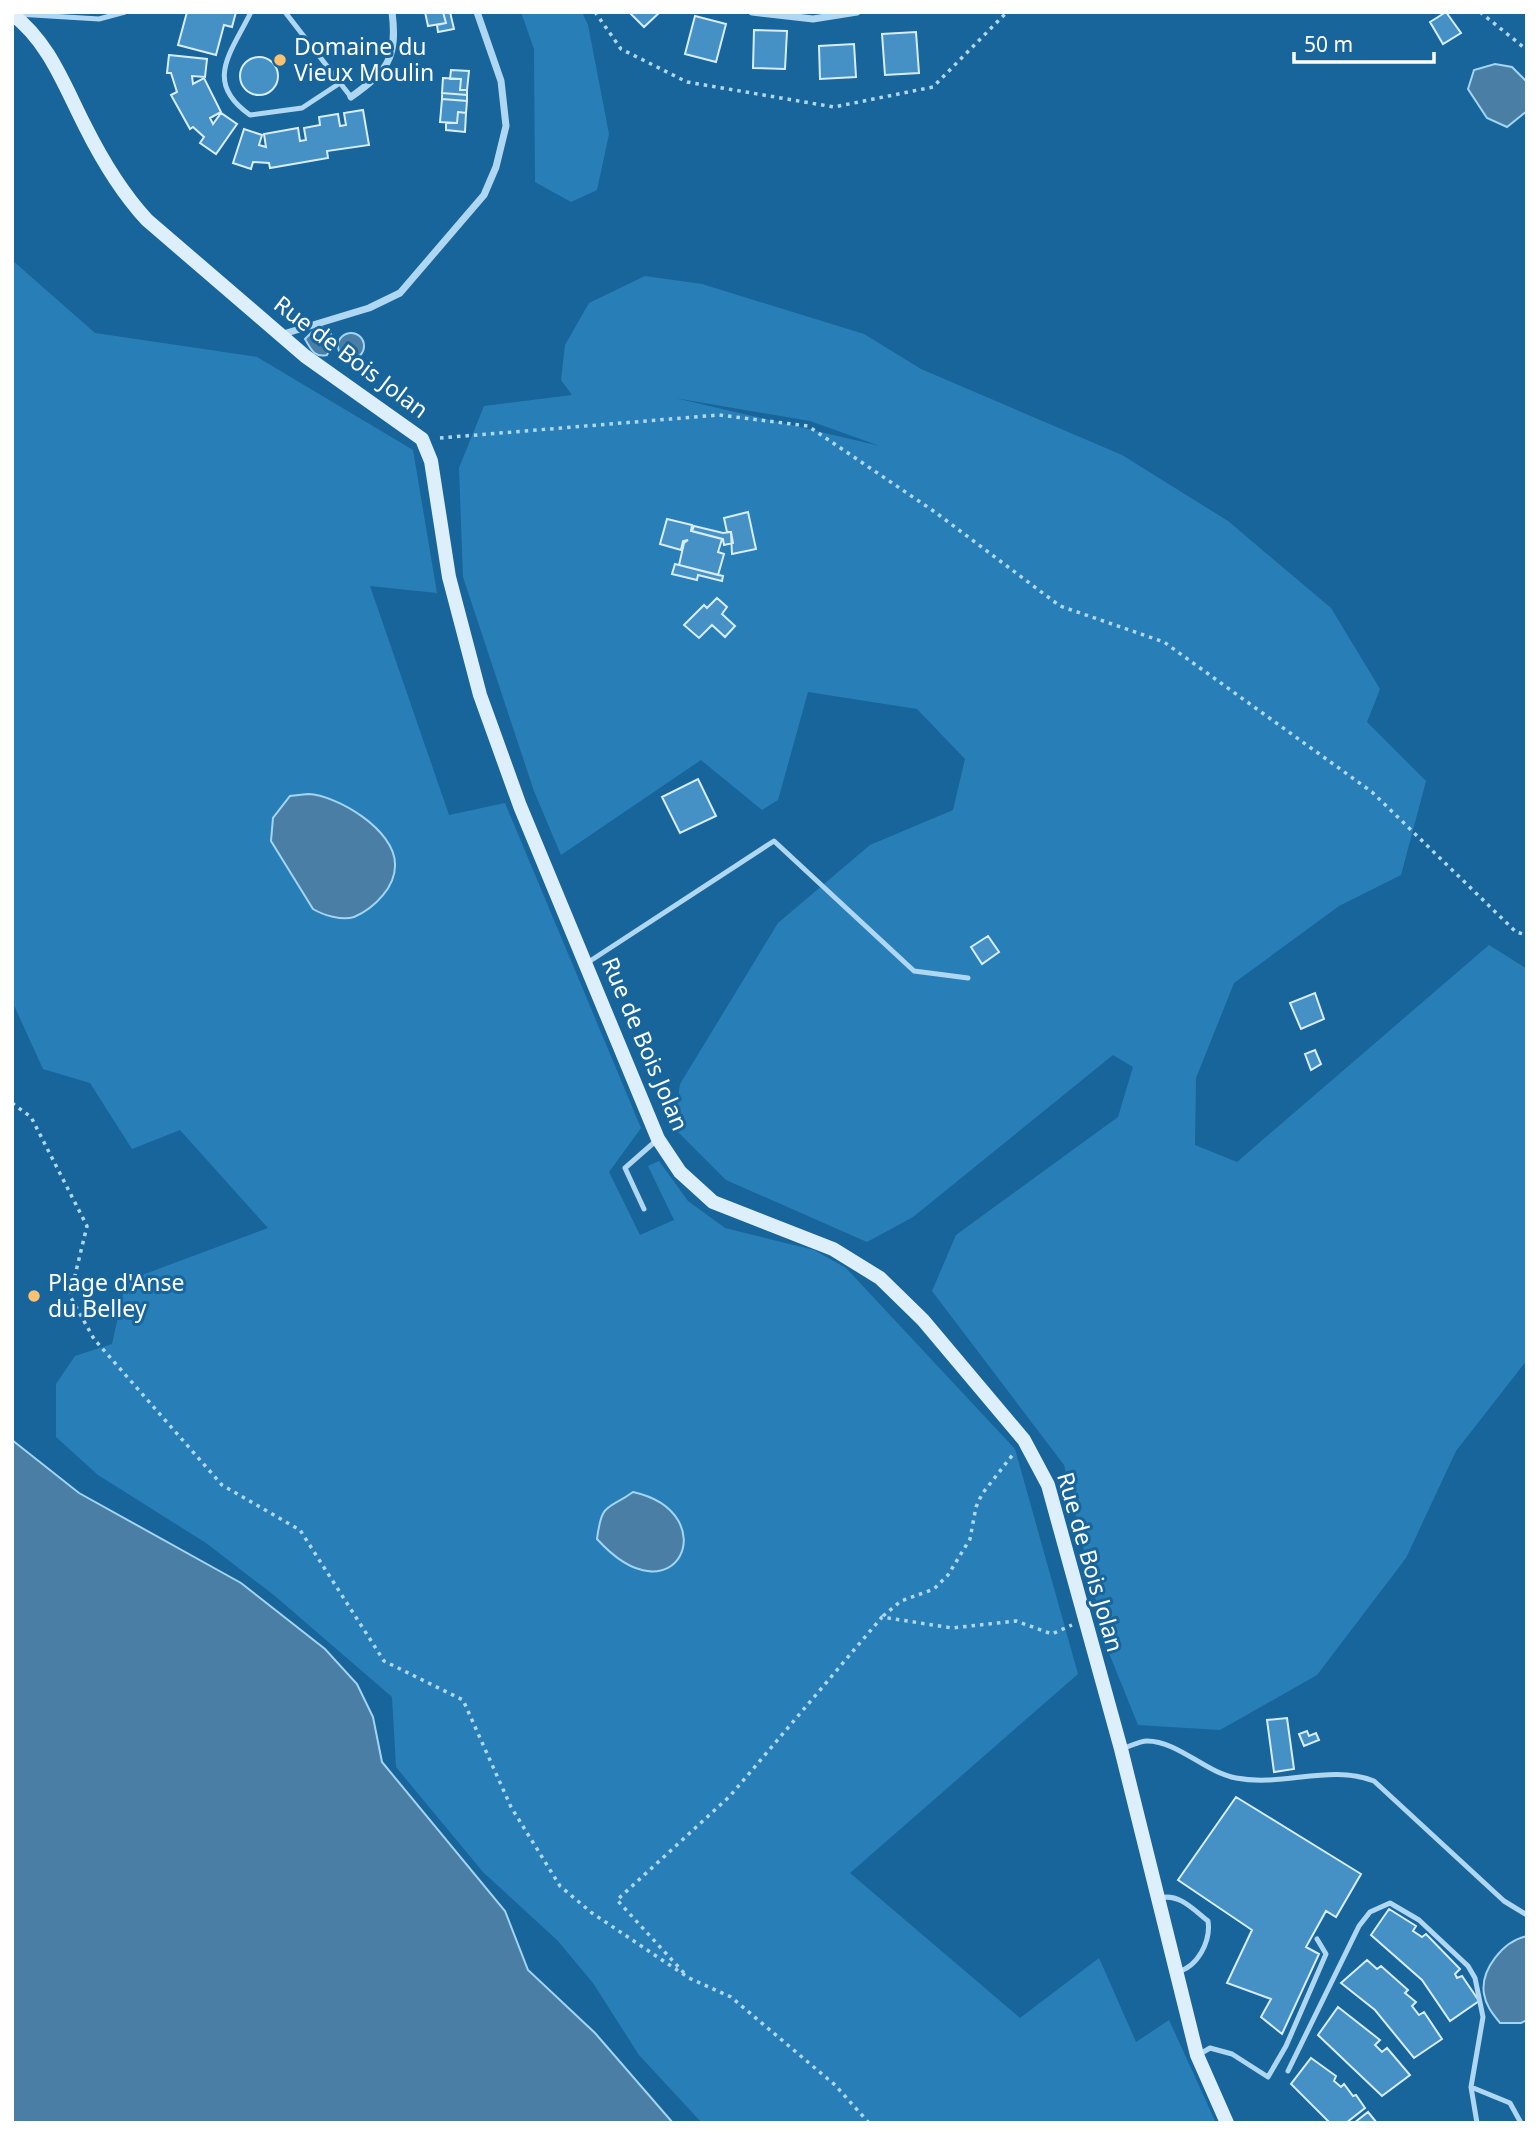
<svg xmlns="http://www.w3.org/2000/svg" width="1539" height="2135" viewBox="0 0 1539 2135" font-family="'Noto Sans',sans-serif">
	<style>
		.green { fill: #287fb8; fill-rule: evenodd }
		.water { fill: #4a7ea4; stroke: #a2d4f4; stroke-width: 2 }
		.building { fill: #4590c4; stroke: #d7edfc; stroke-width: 2 }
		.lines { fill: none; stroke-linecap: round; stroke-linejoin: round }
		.path { stroke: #afd7f2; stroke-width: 3.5; stroke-dasharray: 3.5 5; stroke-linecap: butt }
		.lane { stroke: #afd7f2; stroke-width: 5 }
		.street { stroke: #afd7f2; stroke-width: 7 }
		.secondary { stroke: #deeffc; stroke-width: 14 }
		.poi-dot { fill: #ffc170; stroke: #18659c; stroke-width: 2.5 }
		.labels { text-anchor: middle; stroke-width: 6; stroke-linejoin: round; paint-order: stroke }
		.poi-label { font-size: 23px; fill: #fff; stroke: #18659c; text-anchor: start }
		.street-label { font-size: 23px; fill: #fff; stroke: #18659c }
	</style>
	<rect width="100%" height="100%" fill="#18659c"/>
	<path class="green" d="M521,12H582L588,25L609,134L597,190L571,202L535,182L534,49Z
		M12,260L95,333L257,357L413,450L437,593L370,586L449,815L505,803L641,1128L609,1172L640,1235L674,1220L648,1166L659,1161L688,1201L725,1228L814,1250L846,1268L1015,1449L1078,1674L850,1873L1020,2018L1099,1958L1136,2042L1169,2020L1216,2123H702L639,2055L593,1983L558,1941L483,1872L396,1767L392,1697L275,1596L206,1543L98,1475L56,1437V1384L75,1356L112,1344L126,1281L268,1228L180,1130L132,1149L90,1083L43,1069L12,1001Z
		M645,276L702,284L864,334L921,369L1122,455L1228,521L1331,608L1380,689L1367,722L1426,781L1401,875L1339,906L1234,983L1196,1078L1195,1145L1237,1162L1489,945L1527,969V1360L1456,1451L1406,1558L1317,1675L1220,1730L1138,1725L1107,1648L1064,1465L932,1291L956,1235L1118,1117L1133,1067L1113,1055L913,1217L867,1242L726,1180L674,1128L680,1084L778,923L870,845L953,810L965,759L917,709L808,692L778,800L762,810L701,760L561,855L534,791L463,577L459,468L484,406L572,395L561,380L565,345L589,303ZM675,398L810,421L880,446Z"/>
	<path class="water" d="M1495,64L1512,67L1527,82V111L1507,127L1487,118L1468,89L1474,70Z
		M319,325L331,334L333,343L327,355C314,358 311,349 305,339Z
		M338 346a13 13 0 1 1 26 0a13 13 0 1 1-26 0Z
		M308,794C337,795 395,830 395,864C396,886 375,908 354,917C342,921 323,915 313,909L271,841L273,818L290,796Z
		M12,1440L79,1493L241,1583L325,1649L357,1684L373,1717L382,1762L505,1911L528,1970L595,2033L673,2123H12Z
		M633,1492C727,1513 676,1626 597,1539C602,1501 607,1511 633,1492Z
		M1527,1936V2020L1521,2023H1500C1493,2014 1486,2006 1484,1994C1480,1970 1503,1941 1527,1936Z"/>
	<path class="building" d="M187,12H236L232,27L224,25L216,55L178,45Z
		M425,12H443L446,23L428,26Z
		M443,12H450L454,29L438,32L437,25L446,23Z
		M629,12H660L644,27Z
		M1446,12L1461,33L1443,44L1430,22Z
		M695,16L726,24L716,62L685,54Z
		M754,30L787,31L785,69L753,68Z
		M916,32L919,73L885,75L882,34Z
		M854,44L856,77L820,79L819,46Z
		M169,55L207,59L205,77L192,76L193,84L204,78L221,112L210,118L213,124L221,113L237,124L216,154L200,143L204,137L193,127L190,129L171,95L177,92L171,73H167Z
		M240 76a19 19 0 1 1 38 0a19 19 0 1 1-38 0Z
		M451,70L469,71L467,90H460L461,79H450Z
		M443,78L461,79L460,90H467V95L442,93Z
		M442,93L467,95V101L442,99Z
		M442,99L467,101L466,113L458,112L457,123L440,122Z
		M363,110L369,145L327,151L328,158L270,168L269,163L253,162L251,169L233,163L244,129L262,135L259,145L266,147L264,134L298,128L300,141L306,140L304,128L320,125L319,117L338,114L340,126L346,125L344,113Z
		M458,112L466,113L465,132L446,130V123H457Z
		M748,512L756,549L732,554L731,532H727L724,518Z
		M667,519L692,525L691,531L722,539L718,552L724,554L718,575L679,565L684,543L688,540L683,541L681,550L660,544Z
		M694,526L723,533L731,532L733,543L724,545L723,539L692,531Z
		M675,564L723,576L722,581L698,575L697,580L672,574Z
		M717,598L727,607L722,614L735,626L725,637L712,625L699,638L684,625L704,605L707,608Z
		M698,779L716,816L680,833L662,797Z
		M988,936L999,952L982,964L971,947Z
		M1315,993L1324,1019L1301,1029L1290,1003Z
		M1315,1050L1321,1064L1311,1070L1305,1054Z
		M1287,1718L1294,1769L1274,1772L1267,1720Z
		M1307,1731L1309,1736L1316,1733L1319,1740L1304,1746L1299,1734Z
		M1236,1797L1361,1874L1336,1917L1326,1911L1306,1947L1319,1954L1282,2034L1261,2017L1271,1999L1227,1983L1252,1930L1178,1880Z
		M1389,1909L1416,1926L1413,1931L1422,1937L1426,1934L1460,1969L1455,1974L1457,1978L1462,1976L1479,2001L1450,2021L1422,1980L1371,1935Z
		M1367,1960L1377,1969L1381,1966L1408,1990L1405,1993L1416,2002L1412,2006L1419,2015L1424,2012L1442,2039L1414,2058L1375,2010L1341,1983Z
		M1338,2007L1380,2040L1375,2045L1382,2052L1387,2048L1410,2075L1382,2096L1318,2035Z
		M1311,2058L1336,2076L1334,2081L1341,2087L1344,2084L1353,2096L1356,2095L1365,2108L1346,2123H1330L1291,2084Z
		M1368,2112L1377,2123H1354Z"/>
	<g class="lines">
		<path class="path" d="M595,12L621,49L687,82L834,107L933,87L1007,12
			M1480,12L1527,50
			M440,438L719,415L808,426L935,512L1060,606L1164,642L1372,792L1516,932L1527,935
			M12,1103L31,1117L87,1226L70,1296L94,1339L222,1485L300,1530L384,1661L463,1700L511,1807L560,1886L592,1913L689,1978L731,1997L835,2085L869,2123
			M883,1616L901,1601L934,1589L948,1575L970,1539L976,1507L982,1494L1014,1453
			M684,1973L617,1900L730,1796L882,1617L952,1628L1016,1621L1052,1634L1072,1625"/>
		<path class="lane" d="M251,12C231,53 203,82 250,115L302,108L340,83
			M285,12L351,97
			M17,14L99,19L125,12
			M587,963L774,841L914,971L968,978
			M644,1209L625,1168L658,1139
			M1121,1749C1129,1747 1139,1741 1147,1741C1178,1741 1206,1773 1236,1778C1283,1787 1330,1764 1374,1781L1504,1901L1527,1915
			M1160,1898C1179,1893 1194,1910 1208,1921C1211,1941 1198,1967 1177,1972
			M1200,2054L1210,2048L1232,2054L1268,2077L1286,2046L1326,1954L1317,1939
			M1288,2071L1359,1926L1370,1912L1390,1903L1419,1920L1468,1966L1475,1978L1483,2017L1471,2087L1477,2123
			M1471,2087L1510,2103L1521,2123"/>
		<path class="street" d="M752,12L813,19L857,12
			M351,97C387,71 398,59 392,12
			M280,335L369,308L400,293L484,195L496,167L506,126L501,81L477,12"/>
		<path class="secondary" d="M12,14C49,42 64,85 85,126C102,160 121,192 147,220L305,356L422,439L431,461L449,577L480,695L520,806L658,1139L680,1172L713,1202L833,1249L880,1278L923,1320L1024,1440L1048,1485L1121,1749L1197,2055L1227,2123"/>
	</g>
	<g class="poi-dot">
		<circle cx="280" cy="60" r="7"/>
		<circle cx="34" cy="1296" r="7"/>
	</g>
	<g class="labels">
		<g class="poi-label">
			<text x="294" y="55">Domaine du<tspan x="294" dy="26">Vieux Moulin</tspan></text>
			<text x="48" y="1291">Plage d'Anse<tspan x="48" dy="26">du Belley</tspan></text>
		</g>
		<g class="street-label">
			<text transform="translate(351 357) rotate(37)" y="8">Rue de Bois Jolan</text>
			<text transform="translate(645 1044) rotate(67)" y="8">Rue de Bois Jolan</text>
			<text transform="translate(1090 1562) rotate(74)" y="8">Rue de Bois Jolan</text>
		</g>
	</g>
	<rect width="1539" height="2135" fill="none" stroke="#ffffff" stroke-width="28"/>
	<path d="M1294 52v10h140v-10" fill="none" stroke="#ffffff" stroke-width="3.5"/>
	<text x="1304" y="52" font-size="21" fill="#ffffff" stroke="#18659c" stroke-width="5" paint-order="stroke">50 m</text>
</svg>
